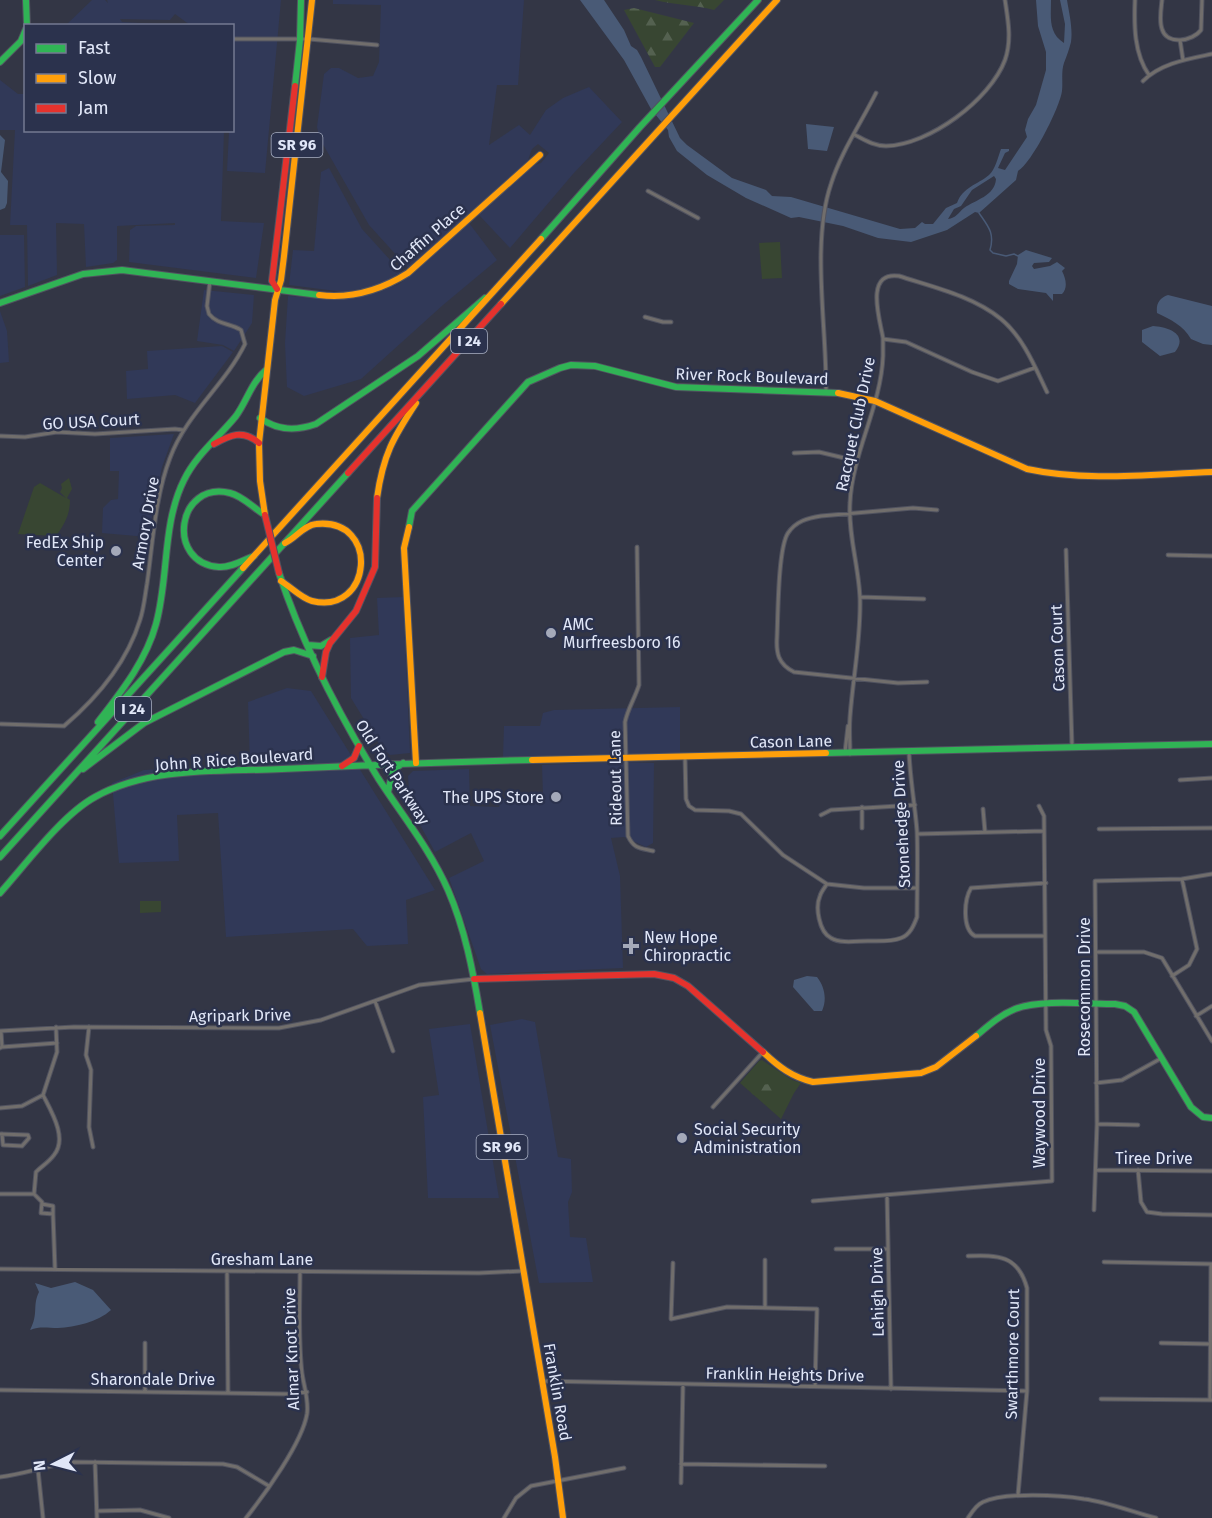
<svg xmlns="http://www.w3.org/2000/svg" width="1212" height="1518" viewBox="0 0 1212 1518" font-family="'Fira Sans',sans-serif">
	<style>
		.built { fill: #313958 }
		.green { fill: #384632 }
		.forest { fill: url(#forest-firs) }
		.water { fill: #495a76; fill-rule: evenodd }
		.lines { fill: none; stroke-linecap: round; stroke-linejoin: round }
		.stream { stroke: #495a76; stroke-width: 1.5 }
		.street-casing { stroke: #515360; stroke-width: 5 }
		.fast-casing { stroke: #515360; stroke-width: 8 }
		.slow-casing { stroke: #515360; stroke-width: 8 }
		.jam-casing { stroke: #515360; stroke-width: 8 }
		.street { stroke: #716e6c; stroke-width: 3 }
		.fast { stroke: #30b455; stroke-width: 6 }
		.slow { stroke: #ff9f0a; stroke-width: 6 }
		.jam { stroke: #e5322d; stroke-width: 6 }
		.jam-bridge-casing { stroke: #515360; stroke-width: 8; stroke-linecap: butt }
		.jam-bridge { stroke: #e5322d; stroke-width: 6 }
		.poi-dot { fill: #a4a9b9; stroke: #2b324d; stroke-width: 2 }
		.labels { text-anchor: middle; stroke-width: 5; stroke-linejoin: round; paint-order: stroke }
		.shield { fill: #2b324d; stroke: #aab1c5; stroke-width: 1.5 }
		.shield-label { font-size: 15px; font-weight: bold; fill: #e1e7f8 }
		.street-label { font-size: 16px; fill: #e1e7f8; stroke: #2b324d }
		.poi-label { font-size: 16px; fill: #e1e7f8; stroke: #2b324d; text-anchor: start }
	</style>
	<defs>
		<pattern id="forest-firs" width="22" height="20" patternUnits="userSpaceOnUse" patternTransform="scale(1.5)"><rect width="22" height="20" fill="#384632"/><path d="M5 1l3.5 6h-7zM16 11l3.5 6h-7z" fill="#546150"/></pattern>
	</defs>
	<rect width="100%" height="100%" fill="#333645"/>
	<path class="built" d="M92,0H105L108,3L107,0H281L265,173L227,171L229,131L232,130V26L190,25L175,14L170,20L120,19L122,22L177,25L65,26Z
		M333,0H524L518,85H497L489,145L519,125L530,135L546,110L563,98L589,87L622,122L573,174L510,248L479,215L532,166L541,163L549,153L538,144L532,149L528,160L502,186L408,268L369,225L320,139L317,127L324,74L331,68H339L358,78L373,76L379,62L381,5L333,4Z
		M0,80L18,94H25L26,130L224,131L221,221L264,223L256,278L129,262L130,230L136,226L175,225V223L117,226V260L113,263L86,267L84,224L56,223L57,275L28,286L27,225H10L15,130H0Z
		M329,168L362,229L401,272L389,280L365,288L344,292L289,285L293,250L314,251L321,172Z
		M469,223L497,260L443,305L361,379L304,396L287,387L285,343L288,296L351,299L379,292L399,284L415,272Z
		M0,235H24L25,287L0,296Z
		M204,290L254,295L252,323L234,351L223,345L197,341Z
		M0,311L7,331L9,362L0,363Z
		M222,346L233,352L195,403L175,395L127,399L126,371L148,369L147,351Z
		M174,434L162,467L148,537L102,533L103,508L111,500L118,499L119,471H110V438Z
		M403,597L410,753L390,755L381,747L351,698L350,638L379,635L377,598Z
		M287,688L311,691L435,890L406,900L408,944L367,946L353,929L226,937L218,813L177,815L179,861L119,863L112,783L144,770L250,765L248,702Z
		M680,707V753L503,757L504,726H540L543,713L554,710Z
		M623,762L654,763L653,843L646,847L624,837L611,838L620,876L623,968L487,974L481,969L449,878L484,861L471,833L435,852L410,807L408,776L413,771L469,769L470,806L499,807L501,799L543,796L542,765Z
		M522,1019L535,1022L558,1157L571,1159L572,1192L568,1202L570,1237L586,1238L593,1282L539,1283L490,1025Z
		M470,1024L499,1198H428L423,1097L439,1095L429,1029Z"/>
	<path class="green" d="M780,242L782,278L762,279L759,243Z
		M69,478L72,489L67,498L70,500C70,515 64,525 56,536L18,534L34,487L40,483L66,498L60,492L62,488L61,484Z
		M140,901H161V912L140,913Z
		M762,1060L792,1080L801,1083L794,1093L781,1119L740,1083L759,1061Z"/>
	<path class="forest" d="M655,0H724L714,10C695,5 675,5 655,0Z
		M634,8L694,23L660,67H655L624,10Z
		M781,1083L792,1087L789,1095C776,1095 764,1100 752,1094L750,1089L759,1085Z"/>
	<path class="water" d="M580,0H604L624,30L631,46L637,50L641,57L680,138L687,145L732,178L766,190L772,196L791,197L900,229L915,228L922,222L925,224H933L946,208L957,203C963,187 977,185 989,175C995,170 998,157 1001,149H1009V151L1005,153L998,168L1005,170L1027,137L1025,130L1028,119L1036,105L1046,70V52L1038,26L1036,0H1051C1051,17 1048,33 1064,43L1065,24L1060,0H1067C1069,13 1073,28 1071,42C1069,50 1067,55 1064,63C1061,71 1063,82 1062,91C1060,107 1032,163 1018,171L1016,180L979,213L975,212L947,230L911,242L878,238L843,226L799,217L791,218L746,198L707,175L677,151L669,137L668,130L651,109L624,60ZM994,176L996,179C995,196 975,200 964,208C958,213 956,218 948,219L954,209L961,206L972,190Z
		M806,124L834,127L827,151L808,149Z
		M0,135L5,140L1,172L8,181L7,203L5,208L0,210Z
		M1026,250L1052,258L1049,262L1034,263L1032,266L1034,269L1050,266L1057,262L1065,268L1062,271C1066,279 1068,288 1062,294H1053V301L1046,293L1018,289L1009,284V281L1017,264L1018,255Z
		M1168,295L1212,306V345L1203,344L1191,339C1183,325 1171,320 1157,313C1156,304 1159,298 1168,295Z
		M1153,326C1168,327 1189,334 1175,352L1160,356L1142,342V330Z
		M807,976L817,977C825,987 827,1000 822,1011H814L793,987L794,980Z
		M75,1282L93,1290L111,1310C98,1322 75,1327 58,1328C47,1328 40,1326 30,1330C39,1313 32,1306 39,1292L35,1283L51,1288Z"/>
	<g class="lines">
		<path class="stream" d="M979,213C988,226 995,233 990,250L993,253L1006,256L1014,254L1018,256"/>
		<defs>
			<path id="street" d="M1135,0C1134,25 1134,54 1149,75
				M1162,0C1161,9 1159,21 1162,29C1167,46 1193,41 1201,30L1202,0
				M232,39H309L377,45
				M1180,40L1183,60
				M1143,81C1161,63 1188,59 1212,54
				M855,135C865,140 874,146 886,146C929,145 990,100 1005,60C1012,40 1008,20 1005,0
				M648,191L698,218
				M645,317L663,322H671
				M883,339L906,342L972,372L998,381L1034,368
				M826,391C827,328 811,243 831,184C841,152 861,123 876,93
				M0,436L25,437L57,432L95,434L175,429L183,430
				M794,453L819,452L857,461
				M637,547L639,685C635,698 628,708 625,722L628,836C634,849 640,848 653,851
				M1066,550L1072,746
				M1168,555L1212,556
				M860,597L924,599
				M927,682L898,683L794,672C778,664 776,653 777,637C778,615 778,548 788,533C796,521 808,518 821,516L913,508L937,510
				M1,724L64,726C97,698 127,662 140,620C144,608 145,595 147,584C153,542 155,497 170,458C186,414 225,385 245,344L241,330C230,323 218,325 209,314L207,306L210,281
				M845,752L848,726
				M850,754C850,741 849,729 850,717C853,677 861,639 860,599C859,567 848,535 850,503C852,453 881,407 883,356C883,350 883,344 883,338C880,320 864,271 899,276C933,287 973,296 1001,319C1023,337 1035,367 1047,392
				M685,757L686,799L689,806L695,810L729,811L741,814L783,855L827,884L864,888H916
				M1180,780L1212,778
				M983,809L985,832
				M821,815L831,810L915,805
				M862,828V807
				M1099,829L1212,828
				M917,834L1044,831
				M827,884C825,887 821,892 820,896C815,907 819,932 831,938C841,944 857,941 868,941C878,941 891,942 901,938C910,935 914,925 917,917C917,888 918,860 917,831C915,805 910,779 909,752
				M1044,936H975C962,929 964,900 971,888L1046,883
				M1096,952H1144L1162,958L1212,1041
				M1172,976L1189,965L1197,949L1182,879
				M375,1001L393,1051
				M1196,1016L1212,1006
				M89,1027L86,1055L91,1070L89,1127L93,1147
				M0,1031L74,1027L279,1028L321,1020L419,985L474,979
				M2,1047L57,1043
				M0,1048L2,1047L1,1031
				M1096,1083L1122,1080L1160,1059
				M713,1107L762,1053
				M0,1108L22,1106L43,1095
				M1097,1124L1138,1125
				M0,1134L28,1135L29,1138L22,1146L3,1145L2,1134
				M1096,1170L1212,1171
				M1138,1170L1141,1202L1147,1212L1162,1214L1212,1215
				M0,1194H34L42,1202L41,1213L53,1214L55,1269
				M34,1194L36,1172C42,1166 49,1162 54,1155C68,1138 51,1111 43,1095L57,1052L56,1027
				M887,1195L891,1389
				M813,1201L1052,1181L1051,1046L1046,1030L1044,816L1039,806
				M42,1204L53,1206V1214
				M1094,1210L1097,1124L1095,881L1182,879L1212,874
				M836,1249H888
				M968,1256C998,1255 1018,1255 1027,1288V1391L1018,1495
				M1104,1262L1212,1264
				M673,1263L671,1319L727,1307L817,1309L815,1386
				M0,1269L479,1273L523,1271
				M227,1271L228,1392
				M765,1308V1260
				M1161,1343L1210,1344
				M542,1381L1027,1391
				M0,1390L287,1394L307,1392
				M145,1391V1343
				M1101,1399L1212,1400
				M1210,1400L1211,1264
				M95,1462L97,1518
				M681,1464L825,1466
				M38,1470L43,1518
				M0,1477C25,1474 49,1465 73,1462L223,1464L237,1467L269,1486
				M681,1483L683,1384
				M97,1511L140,1510L169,1518
				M246,1518C265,1494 302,1443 307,1414C309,1400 304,1387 302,1373C298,1340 300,1305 300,1271
				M504,1518L516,1498L531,1486L624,1468
				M968,1518C972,1512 976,1505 983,1502C1004,1492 1061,1495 1084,1499C1108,1502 1132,1512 1156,1518"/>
			<path id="fast" d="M26,0L27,26
				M0,62L21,41L26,29
				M295,86L300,40L301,0
				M541,239L640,127L758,0
				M0,303L83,274L122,270L319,295
				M260,418C278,431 296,431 316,424L418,356L485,298
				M409,527L412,511L528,382L560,368L571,365L595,366L676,387L838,393
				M254,556C243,560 231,568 219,567C165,563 177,480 230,493C243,496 253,508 265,515
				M279,573C303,646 338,713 378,778C402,815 430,849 448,890C465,929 473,971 480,1013
				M308,645L321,646L331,640
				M98,722C121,692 146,661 156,624C169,577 162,524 184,480C196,455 219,437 236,416C247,401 251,383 266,370
				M826,753L1212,744
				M83,769L144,723L284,652L294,650L313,656
				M388,792L393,770L403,763
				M0,836L243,568
				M0,857L348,473
				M0,893C26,864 62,815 95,797C151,766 221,772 282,769C365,765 448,762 532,760
				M976,1036C988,1026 1000,1015 1015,1009C1040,999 1088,1004 1115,1004L1125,1006L1134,1012L1191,1107L1203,1117L1212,1118"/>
			<path id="slow" d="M319,295C351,299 381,290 408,273L540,155
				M501,304L777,0
				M838,393L875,401L1027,469C1087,482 1151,474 1212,472
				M377,498C383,455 393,438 416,403
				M265,515L260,481L259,443L275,300L281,280L284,256L312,0
				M409,527L404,548L416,763
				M243,568L541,239
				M281,581C291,587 301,598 312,601C372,616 381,517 316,524C304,525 296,538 285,543
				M532,760L826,753
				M480,1013L555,1457L563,1518
				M763,1052C779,1067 792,1077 813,1082L921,1073L936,1067L976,1036"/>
			<path id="jam" d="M277,289L272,281L295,86
				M214,444C230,435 243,429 259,443
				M348,473L501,304
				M322,677L326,652L330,643L356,611L375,567L377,498
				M342,766L354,758L359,746
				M474,979L654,974L674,978L688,986L763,1052"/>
		</defs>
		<use href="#street" class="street-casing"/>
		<use href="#fast" class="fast-casing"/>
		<use href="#slow" class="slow-casing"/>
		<use href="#jam" class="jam-casing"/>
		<use href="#street" class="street"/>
		<use href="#fast" class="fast"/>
		<use href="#slow" class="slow"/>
		<use href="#jam" class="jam"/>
		<defs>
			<path id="jam-bridge" d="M265,515L279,573"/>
		</defs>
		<use href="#jam-bridge" class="jam-bridge-casing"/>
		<use href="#jam-bridge" class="jam-bridge"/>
	</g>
	<g class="poi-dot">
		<circle cx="116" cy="551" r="6"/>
		<circle cx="551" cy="633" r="6"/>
		<circle cx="556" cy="797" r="6"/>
		<path d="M628 937h6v6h6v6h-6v6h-6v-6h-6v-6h6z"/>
		<circle cx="682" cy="1138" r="6"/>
	</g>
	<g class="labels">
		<g class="shield">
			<rect x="271.5" y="133" width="51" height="24" rx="4.5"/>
			<rect x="451" y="329" width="36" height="24" rx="4.5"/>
			<rect x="115" y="697" width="36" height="24" rx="4.5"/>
			<rect x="476.5" y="1135" width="51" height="24" rx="4.5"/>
		</g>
		<g class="shield-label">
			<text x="297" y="150">SR 96</text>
			<text x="469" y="346">I 24</text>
			<text x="133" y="714">I 24</text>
			<text x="502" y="1152">SR 96</text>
		</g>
		<g class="street-label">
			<text transform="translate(427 237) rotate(-41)" y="6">Chaffin Place</text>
			<text transform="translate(752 376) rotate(2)" y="6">River Rock Boulevard</text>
			<text transform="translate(91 421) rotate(-3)" y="6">GO USA Court</text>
			<text transform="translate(855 424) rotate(-78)" y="6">Racquet Club Drive</text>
			<text transform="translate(145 523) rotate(-80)" y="6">Armory Drive</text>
			<text transform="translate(1057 648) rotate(-92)" y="6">Cason Court</text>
			<text transform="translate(791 741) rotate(-1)" y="6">Cason Lane</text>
			<text transform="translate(234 759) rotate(-4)" y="6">John R Rice Boulevard</text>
			<text transform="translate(393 772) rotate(57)" y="6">Old Fort Parkway</text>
			<text transform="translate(615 778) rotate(-91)" y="6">Rideout Lane</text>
			<text transform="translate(901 824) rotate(-93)" y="6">Stonehedge Drive</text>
			<text transform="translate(1084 987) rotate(-90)" y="6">Rosecommon Drive</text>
			<text transform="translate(240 1015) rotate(-1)" y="6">Agripark Drive</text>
			<text transform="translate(1039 1113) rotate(-90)" y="6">Waywood Drive</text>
			<text x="1154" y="1164">Tiree Drive</text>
			<text x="262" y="1265">Gresham Lane</text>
			<text transform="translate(877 1292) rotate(-91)" y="6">Lehigh Drive</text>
			<text transform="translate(291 1349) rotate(-92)" y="6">Almar Knot Drive</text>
			<text transform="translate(1012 1354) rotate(-89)" y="6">Swarthmore Court</text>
			<text transform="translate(785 1374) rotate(1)" y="6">Franklin Heights Drive</text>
			<text x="153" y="1385">Sharondale Drive</text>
			<text transform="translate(558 1392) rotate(80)" y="6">Franklin Road</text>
		</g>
		<g class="poi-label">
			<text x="104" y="548" text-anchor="end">FedEx Ship<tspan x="104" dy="18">Center</tspan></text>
			<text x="563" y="630">AMC<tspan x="563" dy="18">Murfreesboro 16</tspan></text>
			<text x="544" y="803" text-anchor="end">The UPS Store</text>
			<text x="644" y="943">New Hope<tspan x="644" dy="18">Chiropractic</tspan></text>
			<text x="694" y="1135">Social Security<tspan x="694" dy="18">Administration</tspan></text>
		</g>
	</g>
	<rect x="24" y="24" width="210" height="108" fill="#2b324d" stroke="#747a91" stroke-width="1.5"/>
	<rect x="36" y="44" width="30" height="9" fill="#30b455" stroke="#747a91" stroke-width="1.5"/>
	<text x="78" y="54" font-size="18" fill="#e1e7f8">Fast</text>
	<rect x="36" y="74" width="30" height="9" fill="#ff9f0a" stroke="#747a91" stroke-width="1.5"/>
	<text x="78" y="84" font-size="18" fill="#e1e7f8">Slow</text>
	<rect x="36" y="104" width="30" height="9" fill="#e5322d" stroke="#747a91" stroke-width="1.5"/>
	<text x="78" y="114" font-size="18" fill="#e1e7f8">Jam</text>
	<g transform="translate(54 1464) rotate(264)" stroke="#2b324d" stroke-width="4.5" paint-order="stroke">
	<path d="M0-4.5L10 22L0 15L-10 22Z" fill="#e1e7f8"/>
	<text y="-9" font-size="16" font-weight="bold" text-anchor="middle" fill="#e1e7f8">N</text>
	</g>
</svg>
